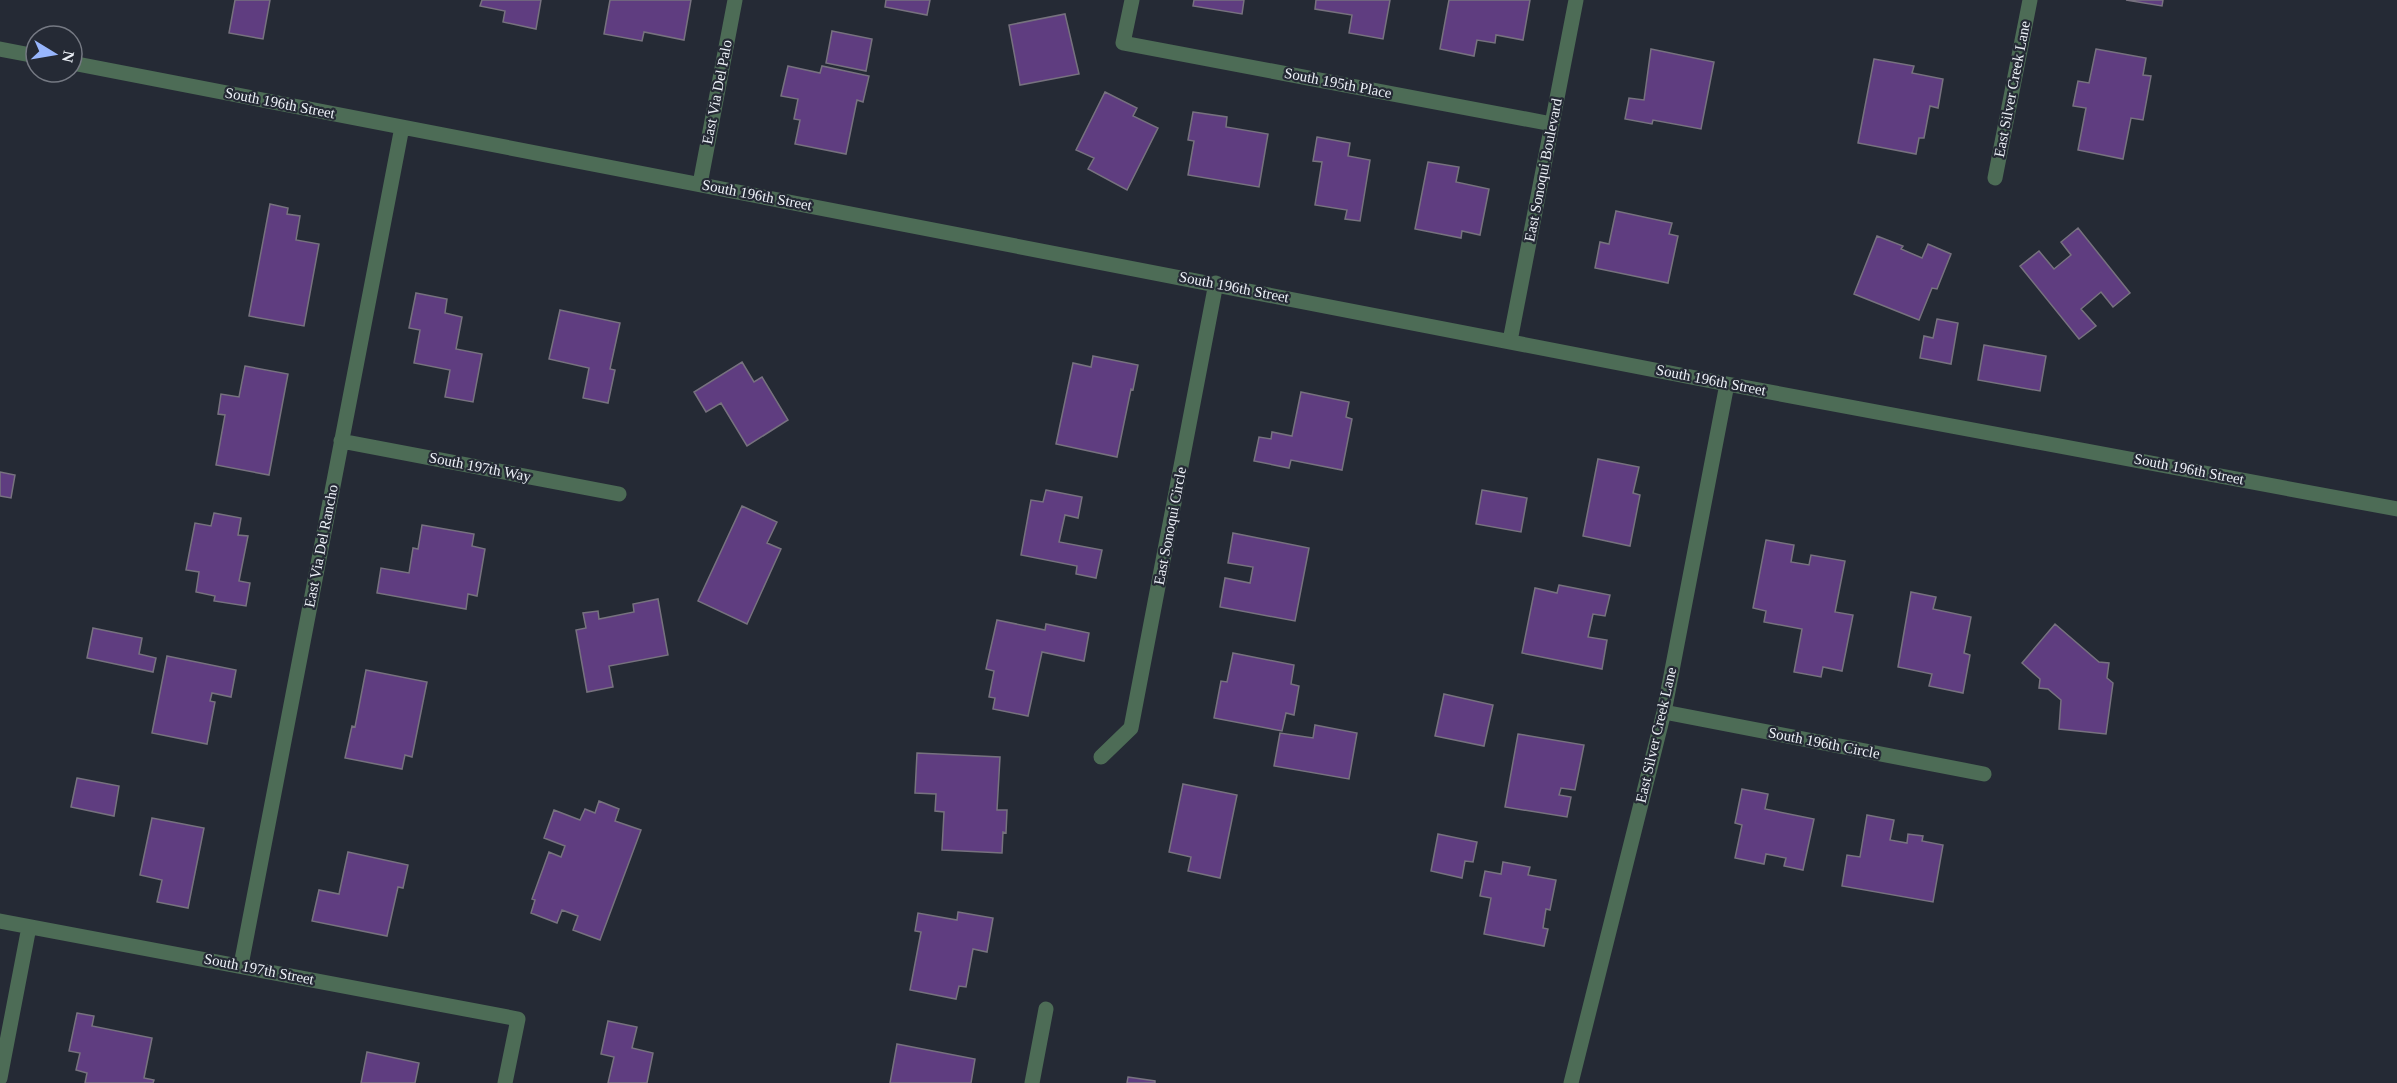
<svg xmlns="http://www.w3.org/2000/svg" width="2397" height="1083" viewBox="0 0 2397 1083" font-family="'Times New Roman',serif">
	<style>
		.building { fill: #5f3d80; stroke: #77727f; stroke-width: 1.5 }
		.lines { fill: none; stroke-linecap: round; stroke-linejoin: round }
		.minor { stroke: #4d6c56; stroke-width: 15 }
		.labels { text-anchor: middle; stroke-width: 4.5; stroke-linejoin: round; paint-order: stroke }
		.street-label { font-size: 15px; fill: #ecf0f7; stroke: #252a35 }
	</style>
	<rect width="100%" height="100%" fill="#252a35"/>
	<path class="building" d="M235,0H270L263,39L229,33Z
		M482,0H541L536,29L503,22L505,11L480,6Z
		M610,0H691L684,40L644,32L642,41L604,34Z
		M886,0H930L927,15L885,7Z
		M1194,0H1244L1242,14L1193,6Z
		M1316,0H1390L1383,39L1349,33L1352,15L1315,9Z
		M1449,0H1530L1523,40L1496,35L1495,43L1477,40L1474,56L1440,49Z
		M2126,0H2163L2162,6Z
		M1065,14L1079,74L1020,85L1009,25Z
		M832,31L872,39L866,71L826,63Z
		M1651,49L1714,62L1701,129L1653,120L1652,124L1625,119L1629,98L1644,100Z
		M2096,49L2146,58L2143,75L2151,76L2143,120L2131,118L2123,159L2078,150L2086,108L2073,106L2078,81L2089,83Z
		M1874,59L1914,66L1912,73L1943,79L1938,108L1930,106L1924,138H1919L1916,154L1858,143Z
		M788,66L820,73L822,66L869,76L863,102L857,100L846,154L795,144L800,120L794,119L798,99L781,96Z
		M1105,92L1137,108L1133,116L1158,128L1127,190L1088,169L1094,158L1076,150Z
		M1193,112L1227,117L1226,127L1268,134L1259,187L1188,175L1194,141L1188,140Z
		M1317,137L1350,143L1348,156L1370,160L1360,221L1345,219L1347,210L1315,205L1322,162L1313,161Z
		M1428,162L1459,167L1456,182L1489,189L1480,235L1462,231L1461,238L1415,229Z
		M270,204L288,208L287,214L300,216L296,240L319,244L304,326L249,316Z
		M1616,211L1672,223L1669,234L1678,236L1668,283L1595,268L1600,242L1609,244Z
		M2078,228L2130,293L2113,307L2101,292L2081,309L2096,326L2079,339L2020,266L2039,251L2054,269L2071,255L2061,242Z
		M1877,236L1903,246L1901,249L1922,258L1928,244L1951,254L1937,289L1932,288L1919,320L1854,294Z
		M416,293L447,299L445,313L462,317L456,349L482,354L473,402L445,397L450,370L414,363L420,330L409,328Z
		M560,310L620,323L610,369L615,370L608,403L583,398L589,368L549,359Z
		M1937,319L1958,323L1951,364L1920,358L1924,336L1933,338Z
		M1984,345L2046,356L2040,391L1978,380Z
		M1093,356L1138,365L1133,390L1131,389L1117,457L1056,444L1073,363L1091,367Z
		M742,362L754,382L762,377L788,420L747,446L721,403L706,412L694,392Z
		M245,366L288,374L269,475L216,465L225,415L218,414L221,394L239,397Z
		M1301,392L1349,402L1346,417L1352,419L1342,470L1291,460L1289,468L1254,461L1259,437L1271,439L1272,432L1292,436Z
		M1598,459L1639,467L1633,493L1640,495L1630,546L1583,536Z
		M0,472L15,475L11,498L0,496Z
		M1046,490L1082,497L1078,518L1065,515L1059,542L1102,550L1096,578L1076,574L1077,566L1021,555L1031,500L1043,502Z
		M1482,490L1527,498L1521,532L1476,524Z
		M742,506L777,522L767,543L781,549L747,624L698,601Z
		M214,513L241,518L238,535L248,536L239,581L250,583L246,606L214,601L215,596L196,592L199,572L186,570L195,523L211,526Z
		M422,525L474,534L472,546L485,549L477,596L468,594L466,609L377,593L381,568L409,573L413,548L418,549Z
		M1233,533L1309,548L1295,621L1220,607L1225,578L1250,583L1253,567L1228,563Z
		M1766,540L1794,545L1791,562L1809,565L1811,555L1845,561L1835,612L1853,615L1842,671L1823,667L1821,677L1794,672L1802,629L1764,622L1766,611L1753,608Z
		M1559,585L1610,595L1605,616L1593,614L1588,637L1607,640L1602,669L1522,653L1535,588L1557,593Z
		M1911,592L1936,597L1933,609L1971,617L1964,653L1970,655L1963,693L1929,686L1932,674L1898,667Z
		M658,599L668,655L609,666L613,687L587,692L576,630L586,628L583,613L598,611L599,619L634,612L633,604Z
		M997,620L1045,630L1046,624L1089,633L1084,661L1042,652L1028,716L993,709L995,698L989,697L994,671L986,669Z
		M2055,624L2099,662L2109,663L2107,678L2113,683L2106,734L2059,729L2061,700L2048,689L2039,688L2040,679L2022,663Z
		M93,628L142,638L139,654L156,658L153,672L87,658Z
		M1233,653L1294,665L1291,684L1299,686L1294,715L1286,713L1282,731L1214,718L1221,681L1227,682Z
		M167,656L236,670L231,697L212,693L210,701L215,702L207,744L152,733Z
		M366,670L427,682L412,757L405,755L402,769L345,758L352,726L355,727Z
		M1444,694L1493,705L1484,746L1435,736Z
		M1315,725L1357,733L1349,779L1274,766L1280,733L1313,738Z
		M1518,734L1584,745L1575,790L1561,788L1559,795L1571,797L1567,817L1505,807Z
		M917,753L1000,757L997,810H1007L1006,833L1003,832L1002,853L942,850L944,812L935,811L936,794L915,793Z
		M77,778L119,786L114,816L71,807Z
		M1183,784L1237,795L1220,878L1188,871L1191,857L1169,852Z
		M1742,789L1768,794L1765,809L1814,819L1803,870L1784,866L1786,858L1766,854L1764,864L1735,858L1742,825L1735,823Z
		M599,801L619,809L615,821L641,830L600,940L573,930L578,916L562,910L557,923L531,913L535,900L532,899L549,852L561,857L565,846L544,838L554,810L580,820L585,809L595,813Z
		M1867,815L1894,820L1890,840L1907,843L1908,834L1923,836L1922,841L1943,845L1933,902L1842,886L1847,855L1860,857Z
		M152,818L204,828L188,908L157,902L162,880L140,875Z
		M1438,834L1477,842L1473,862L1465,861L1462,878L1431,871Z
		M348,852L408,865L403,888L398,887L387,936L312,921L319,890L339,894Z
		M1503,862L1530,867L1528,875L1556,880L1550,910L1546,909L1543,928L1548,929L1544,946L1484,934L1491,898L1480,896L1485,871L1501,874Z
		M958,912L993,918L987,952L973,949L966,987L959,986L956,999L910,990L921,932L915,931L918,913L957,920Z
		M77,1013L94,1016L92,1026L152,1038L144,1078L154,1080L153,1083H85L87,1073L76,1070L80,1053L69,1051Z
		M608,1021L637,1027L632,1048L653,1053L647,1083H608L614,1057L601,1054Z
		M897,1044L975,1059L971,1083H890Z
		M367,1052L419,1063L415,1083H361Z
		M1128,1077L1155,1081V1083H1127Z"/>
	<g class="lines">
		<path class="minor" d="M1132,0L1123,43L1552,124
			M0,49L36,56
			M72,63L1727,384L2397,509
			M1995,178L2030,0
			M700,184L735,0
			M1510,341L1576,0
			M341,441L619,494
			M1664,712L1984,774
			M1101,757L1131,728L1216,283
			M0,921L518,1019L505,1083
			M241,965L402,127
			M0,1078L29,927
			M1032,1083L1046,1009
			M1571,1083L1664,712L1727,384"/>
	</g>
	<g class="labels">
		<g class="street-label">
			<text transform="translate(1338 83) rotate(11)" y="5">South 195th Place</text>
			<text transform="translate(2012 89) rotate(-79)" y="5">East Silver Creek Lane</text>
			<text transform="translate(717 92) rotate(-79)" y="5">East Via Del Palo</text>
			<text transform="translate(280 103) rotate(11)" y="5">South 196th Street</text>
			<text transform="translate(1543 170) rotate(-79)" y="5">East Sonoqui Boulevard</text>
			<text transform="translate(757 195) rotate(11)" y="5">South 196th Street</text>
			<text transform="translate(1234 287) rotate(11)" y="5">South 196th Street</text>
			<text transform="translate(1711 380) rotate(11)" y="5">South 196th Street</text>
			<text transform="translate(480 467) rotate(11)" y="5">South 197th Way</text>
			<text transform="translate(2189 469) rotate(11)" y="5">South 196th Street</text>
			<text transform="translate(1170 526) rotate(-79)" y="5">East Sonoqui Circle</text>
			<text transform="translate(321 546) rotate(-79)" y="5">East Via Del Rancho</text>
			<text transform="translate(1656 735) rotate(-77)" y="5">East Silver Creek Lane</text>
			<text transform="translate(1824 743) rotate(11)" y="5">South 196th Circle</text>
			<text transform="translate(259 969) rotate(11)" y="5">South 197th Street</text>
		</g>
	</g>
	<g transform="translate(54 54) rotate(101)"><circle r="28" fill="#252a35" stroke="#757983" stroke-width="1.5"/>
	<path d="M0-4.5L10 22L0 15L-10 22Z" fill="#98b6fd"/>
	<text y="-9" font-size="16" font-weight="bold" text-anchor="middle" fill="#ecf0f7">N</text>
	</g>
</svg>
